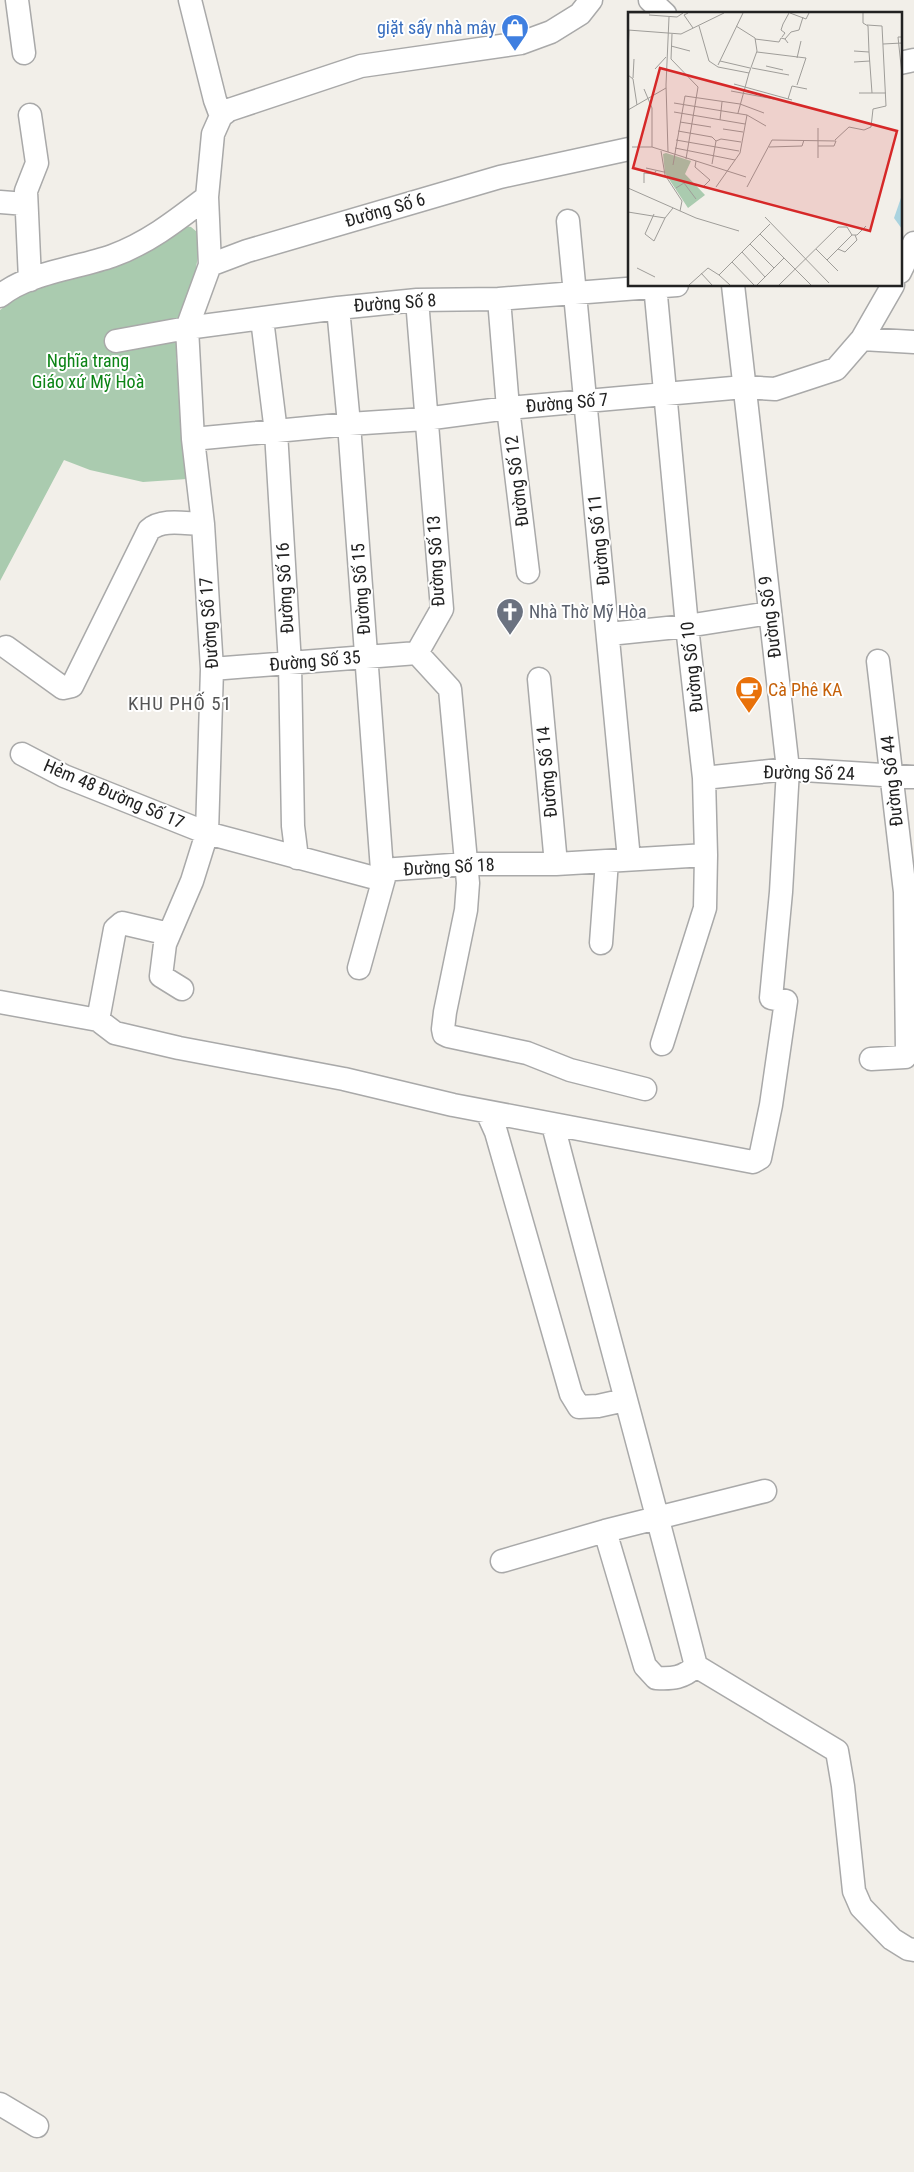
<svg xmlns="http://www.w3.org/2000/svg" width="914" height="2172" viewBox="0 0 914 2172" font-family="'Roboto Condensed',sans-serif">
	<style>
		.cemetery { fill: #aacbaf }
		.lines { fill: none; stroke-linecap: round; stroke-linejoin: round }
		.minor-casing { stroke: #a9a9a9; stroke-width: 25 }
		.minor { stroke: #fff; stroke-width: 22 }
		.labels { text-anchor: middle; stroke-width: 4; stroke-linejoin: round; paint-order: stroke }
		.shop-label { font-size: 18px; fill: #366cbe; stroke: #fff; text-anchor: end }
		.street-label { font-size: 18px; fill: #222; stroke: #fff }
		.park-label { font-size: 18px; fill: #0c8416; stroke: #fff }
		.worship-label { font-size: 18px; fill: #5b616d; stroke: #fff; text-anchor: start }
		.food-label { font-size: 18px; fill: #c56008; stroke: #fff; text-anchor: start }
		.neighbourhood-label { font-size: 19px; letter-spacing: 1px; fill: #555; stroke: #fff }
		.inset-road { fill: none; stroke: #9f9d99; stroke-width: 1 }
		.view { fill: #d62828; fill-opacity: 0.15; stroke: #d62828; stroke-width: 2.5 }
		.inset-edge { fill: none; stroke: #222; stroke-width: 2.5 }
	</style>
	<rect width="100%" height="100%" fill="#f2efe9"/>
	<path class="cemetery" d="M186,226L191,227L197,232L199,250L195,274L180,322L176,355L187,479L143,482L90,470L64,460L0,581V310L23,293L139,257Z"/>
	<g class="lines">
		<defs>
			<path id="minor" d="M17,0L24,53
				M190,0L215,100L221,116
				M650,0L665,14
				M900,63L914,60
				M30,115L37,163L26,191L30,280
				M0,202L26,204
				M568,221L629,859
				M210,265L207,197L213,134L221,116L229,110L361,66L521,43L551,32L580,14L591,0
				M900,272L914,243
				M655,285L687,626L704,778L706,855L705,908L662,1044
				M0,296C27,273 78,268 112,256C148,243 177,220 207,197
				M499,299L508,408L528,572
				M417,300L442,609L417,653L450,689L468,883L466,910L445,1012L443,1029L444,1034L448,1036L527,1053L570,1070L645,1089
				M338,308L349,424L382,870
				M262,319L276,432L290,664L293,826L297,858
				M862,339L914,342
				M116,341L187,328L338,308L417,300L499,299L677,285
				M193,439L349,424L425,419L508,408L665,394L744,387L775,389L836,369L862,339L893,285
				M609,634L687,626L769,613
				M6,647L63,688L72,686L149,530C163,518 186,524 203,524
				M212,669L417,653
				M539,679L556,864
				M22,754L64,776L207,833L371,877L384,878L382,870L466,864H556L706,855
				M704,778L788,769L914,777
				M601,943L607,861
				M359,968L384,878
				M182,989L161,976L165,944L192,881L207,833L212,669L203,524L193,439L187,328L210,265L247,251L500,177L629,149
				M0,1002L98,1020L115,929L122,923L169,934
				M98,1020L115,1033L179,1048L344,1079L453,1105L753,1162L760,1158L771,1105L786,1001L771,998L781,892L788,769L733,285
				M871,1059L905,1057L907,1052L905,892L878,661
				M487,1112L496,1132L571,1394L579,1407L598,1406L625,1400
				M553,1125C600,1306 650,1485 696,1666C683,1678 673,1679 656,1678L645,1666L605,1531
				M502,1561L605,1531L765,1491
				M696,1666L837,1751L843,1786L854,1891L861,1907L892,1939L908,1949L914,1950
				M0,2104L37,2126"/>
		</defs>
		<use href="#minor" class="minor-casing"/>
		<use href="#minor" class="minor"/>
	</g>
	<defs>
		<symbol id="shop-pin" viewBox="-11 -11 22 30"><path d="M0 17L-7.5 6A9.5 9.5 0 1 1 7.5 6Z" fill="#3f7fe0" stroke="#fff"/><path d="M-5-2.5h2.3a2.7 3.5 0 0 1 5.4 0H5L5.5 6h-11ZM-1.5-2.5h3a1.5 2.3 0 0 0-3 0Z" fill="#fff"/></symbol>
		<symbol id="church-pin" viewBox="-11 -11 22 30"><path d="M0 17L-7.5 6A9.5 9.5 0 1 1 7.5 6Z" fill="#6b7280" stroke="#fff"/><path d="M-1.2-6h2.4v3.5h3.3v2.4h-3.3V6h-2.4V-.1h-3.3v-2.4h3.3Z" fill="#fff"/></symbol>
		<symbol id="cafe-pin" viewBox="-11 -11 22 30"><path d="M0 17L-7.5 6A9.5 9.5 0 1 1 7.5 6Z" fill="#e8710a" stroke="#fff"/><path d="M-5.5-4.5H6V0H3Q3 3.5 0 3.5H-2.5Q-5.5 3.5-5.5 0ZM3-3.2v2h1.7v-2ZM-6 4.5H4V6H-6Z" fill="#fff"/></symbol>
	</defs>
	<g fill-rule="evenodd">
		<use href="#shop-pin" x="499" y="12" width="32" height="43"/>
		<use href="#church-pin" x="494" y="596" width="32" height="43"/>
		<use href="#cafe-pin" x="733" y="674" width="32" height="43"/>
	</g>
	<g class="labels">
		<g class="shop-label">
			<text x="496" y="34">giặt sấy nhà mây</text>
		</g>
		<g class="street-label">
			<text transform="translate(385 210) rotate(-16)" y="6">Đường Số 6</text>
			<text transform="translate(395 303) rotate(-4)" y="6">Đường Số 8</text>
			<text transform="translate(567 403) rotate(-5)" y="6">Đường Số 7</text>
			<text transform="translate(517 481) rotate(-97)" y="6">Đường Số 12</text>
			<text transform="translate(599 540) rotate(-96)" y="6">Đường Số 11</text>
			<text transform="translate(436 561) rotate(-93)" y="6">Đường Số 13</text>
			<text transform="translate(285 588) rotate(-93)" y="6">Đường Số 16</text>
			<text transform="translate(361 589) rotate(-94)" y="6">Đường Số 15</text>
			<text transform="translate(770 617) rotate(-97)" y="6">Đường Số 9</text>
			<text transform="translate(209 623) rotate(-94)" y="6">Đường Số 17</text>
			<text transform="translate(315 661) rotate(-5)" y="6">Đường Số 35</text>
			<text transform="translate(692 667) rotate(-96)" y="6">Đường Số 10</text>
			<text transform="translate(547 772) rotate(-95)" y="6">Đường Số 14</text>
			<text transform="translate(809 773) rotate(1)" y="6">Đường Số 24</text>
			<text transform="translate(892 781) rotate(-96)" y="6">Đường Số 44</text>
			<text transform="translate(114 794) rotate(23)" y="6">Hẻm 48 Đường Số 17</text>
			<text transform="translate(449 867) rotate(-3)" y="6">Đường Số 18</text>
		</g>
		<g class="park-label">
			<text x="88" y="367">Nghĩa trang<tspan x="88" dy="21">Giáo xứ Mỹ Hoà</tspan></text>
		</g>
		<g class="worship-label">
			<text x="529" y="618">Nhà Thờ Mỹ Hòa</text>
		</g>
		<g class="food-label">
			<text x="768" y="696">Cà Phê KA</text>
		</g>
		<g class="neighbourhood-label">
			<text x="180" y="710">KHU PHỐ 51</text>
		</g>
	</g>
	<g transform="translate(628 12)">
		<rect width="274" height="274" fill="#f2efe9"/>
		<path d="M38,141L63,149L57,162L77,183L60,196L37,161L35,142Z" fill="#aacbaf"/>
		<path d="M274,183V217L266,206Z" fill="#aad3df"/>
		<path class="inset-road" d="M1,1H22M60,1L56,3L65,16M162,1L178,7L181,1M21,3L49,5L55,1M41,5L38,73L40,140L118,165M71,14L81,49L90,55L121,61L129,39L127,26L108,14M0,18L53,22L96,1M44,22L43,47L70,75L58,147M154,25L157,21L153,18L155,12L161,1M274,25H270L274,63M127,27L151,30L153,26L157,27M160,31L157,27L163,20L171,18L175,5M255,32L274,31M43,34L62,39M226,39L241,40L240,14L235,11V1M129,40L178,46L169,73M241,40L244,81M0,45L1,18M169,46L173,29M92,49L122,56M226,50L242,49M90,53L115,1M138,54L155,58M124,56L161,63M27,57L38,45M0,63L5,67L9,93M5,66L6,47M106,72L164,88M16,77L24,96V135L40,140M103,79L146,87M231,81H258M160,87L164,74L179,77M46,91L119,103L138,114M0,98L38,76M46,100L117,112M110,101L121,61M92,108L94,90M52,110L83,115M95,117L115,120M50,119L84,125L88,129L93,127L113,130M48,128L111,139M207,128L221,115L236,118L243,115L245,97L258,94L254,14L239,13M4,135H24M141,135L174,134L176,128M47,136L107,148M33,139L37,163L54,189L52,199M190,146V116M68,149L67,155L82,168L76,174M84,152L88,129M45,153L57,84L112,92L136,101M18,156L36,160M16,171V161L26,162L28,159M88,175L112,141L119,103M119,175L144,128L208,129L206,134H190M0,176L68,206L111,219M48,176L56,171L68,187M0,200L37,206L45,196M26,202L17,222L26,229L37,206M137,205L201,271M132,222L183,273M122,232L146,256M188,237L210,259M210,237L217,240L229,228L227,223M114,240L137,265M199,248L224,223H229L238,214M104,250L126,273M9,256L27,265M73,261L84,273M61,273L80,256L91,263M102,273L91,263L142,212M129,273L156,246M151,273L210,215H219L224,223"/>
		<path class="view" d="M32,56L269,119L242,219L5,156Z"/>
		<rect width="274" height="274" class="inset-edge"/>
	</g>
</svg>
